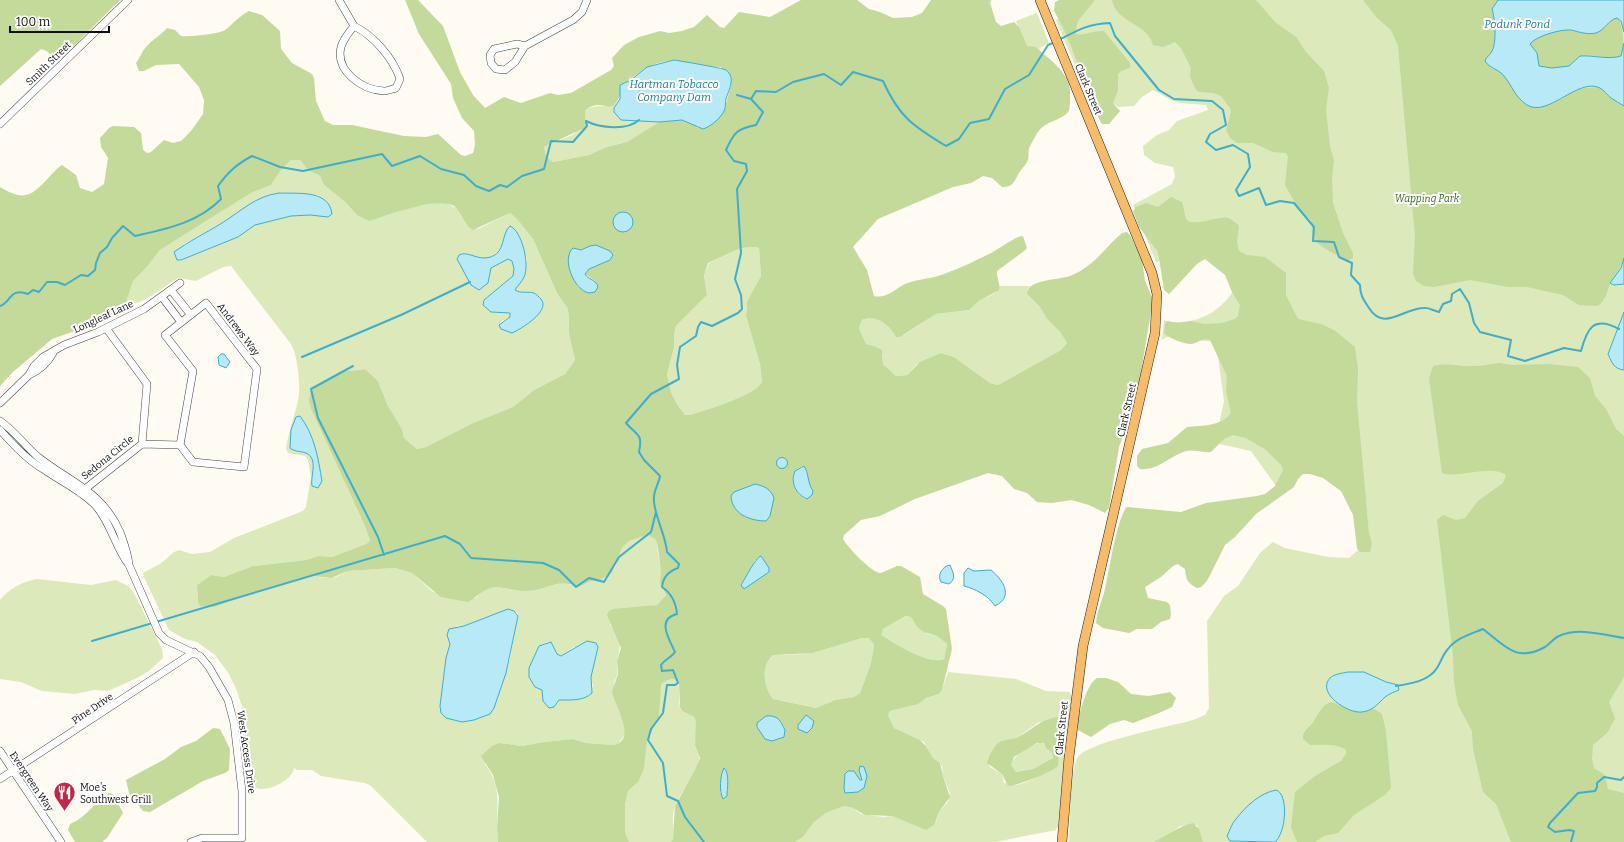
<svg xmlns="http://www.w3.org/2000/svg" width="1624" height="842" viewBox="0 0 1624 842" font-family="Bitter,serif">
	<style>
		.green { fill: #dce9bb; fill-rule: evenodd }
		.forest { fill: #c3da9b; fill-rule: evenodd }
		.water { fill: #b7e9f6; stroke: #3fadcc }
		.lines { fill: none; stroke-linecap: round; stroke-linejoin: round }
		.stream { stroke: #3fadcc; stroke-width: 2 }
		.minor-casing { stroke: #424242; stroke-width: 8 }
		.major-casing { stroke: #202020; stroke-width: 10 }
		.minor { stroke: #fff; stroke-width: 7 }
		.major { stroke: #f6bb6b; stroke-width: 9 }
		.labels { text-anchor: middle; stroke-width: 4; stroke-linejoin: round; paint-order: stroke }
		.street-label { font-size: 10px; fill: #0f0f0f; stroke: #fff }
		.park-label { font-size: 10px; font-style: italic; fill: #3b6720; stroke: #fff }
		.poi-label { font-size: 10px; fill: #0f0f0f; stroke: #fff; text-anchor: start }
		.water-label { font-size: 11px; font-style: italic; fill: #197ea1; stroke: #fff }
	</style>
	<rect width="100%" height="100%" fill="#fffaf2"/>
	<path class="green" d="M1095,0H1624V842H1203L1197,825L1180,826L1165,837L1153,842H1069C1070,825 1070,768 1078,757C1088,742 1172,726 1193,720L1205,715L1209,708L1207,621L1224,596L1238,586L1260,553L1273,542L1285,548L1328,557L1349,558L1357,551L1359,552L1372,543L1369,532L1366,501L1343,446L1276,486L1251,451L1215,443L1224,401L1216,342L1167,337L1162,340L1164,320C1169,323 1174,322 1179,322C1205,322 1228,305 1238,282C1241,276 1237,255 1236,248L1156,262L1133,205L1172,184L1175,176L1173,167L1155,163L1144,155L1143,146L1157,135L1169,130L1177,121L1208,110L1206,105L1179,103L1171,100L1153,90L1142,97L1134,106L1118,107L1113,103L1094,110L1056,20L1091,5Z
		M1037,13L1049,43L1040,48L1035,58L1030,47H1027L1016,21Z
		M617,103L614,108L644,121L659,122L627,142L606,147L589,155L553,162L546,156L544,147L572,135L586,124L585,111C595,102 607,110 617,103Z
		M295,159L300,160L308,170L320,176L324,185L345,202L357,215L445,202L457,209L466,225L478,229L510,213L517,219L533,239L558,295L567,307L569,316V334L575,360L565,374L534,390L513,407L473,423L426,447L417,449L404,438L402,429L388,406L378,381L365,369C345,369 334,378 317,385L311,409L364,524L370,541L366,544L332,557L319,556L306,560L253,566L224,577L211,575L197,585L198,602L312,576L326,578L336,577L348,571L395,568L412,573L433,592L476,598C480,593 484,589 491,588C502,585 513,592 525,591C548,591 555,577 579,587L591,581L604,578L614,569L622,548L629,541L647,535L655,539L657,543C657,552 659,559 661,568C663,580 658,581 666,595L657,605L649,606L610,624C622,642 621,641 617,662C616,671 620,672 614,682L626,733L618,744L614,745L586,743L573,739L544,742L522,746L500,743L485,764C501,785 497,802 497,826C497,832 498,837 498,842H427L371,786L365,783L321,776L312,770H297L294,768C293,780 267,793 256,788L249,766L241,727L243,710L237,691L229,674L215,655L197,642L185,639L169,630L144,577L143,573L160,564L174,552L179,550L192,554L210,552L234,538L303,511L306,507L311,477L308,460L305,456L288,453L286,449C288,433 294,418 298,401C301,388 298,356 291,344L231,266L223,267L196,281L179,278C166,283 140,309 126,303L133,281L146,268L160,250L251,193L271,185L281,170L291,160ZM279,193L318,195L328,217L310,215L291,216L255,225L238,237L179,261L184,244C197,237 210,230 222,223C241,211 256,196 279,193ZM515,230L527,259L524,277L515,290L517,292L535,293L543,308L528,324L500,327V322L510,317V313L484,300L513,276L514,269L512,261L508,259L491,268L488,283L461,253C467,254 473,256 480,258C496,261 504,245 506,232ZM508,609L518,613L510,659L494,708L440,706L446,658L457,626H464ZM548,642L552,644L558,656L564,654L574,647H598L591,677L593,686L589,696L574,700H559L554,707L543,701L542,690L535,687L529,677V668L539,646Z
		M755,247L759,248L761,276L746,307V316L760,364L762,382C755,396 705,410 690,415H685L677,404L671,392L667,374L674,348V334L676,326L707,295L704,276L709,263L741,248Z
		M1000,286H1030L1027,290V294L1040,307L1047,319L1060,332L1067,343L1061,350L998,385L990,383L954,357L941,353L916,365L907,375L896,376L883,364V355L874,346L866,344L859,328L862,320C876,314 890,325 896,336L904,335L936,314L969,310L979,301L995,293Z
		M37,579L91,585L116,580L128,586L134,593L162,649L163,658L149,671L137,678L108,691L94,690L75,694L42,691L21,682L0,679V600C10,588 22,582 37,579Z
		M907,616L911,617L917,627L928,634L937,636L947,644L944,659C930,666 892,643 880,635L883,629Z
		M862,638H869L874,645L871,663L860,693L854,697L835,700L816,708L773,699C764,688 760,666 773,655L803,654Z
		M948,672L1016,679L1046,691L1070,692L1071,696L1058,826L1056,830L995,842H795L803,837L814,822L826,813L844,806L853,808L861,814L883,817L892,816L922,828L936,821L939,812L948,802L950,793L943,776L942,767L940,763L933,758L924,742L894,728L888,715L890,711L913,705L926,698L939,694L942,690ZM1039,722L1061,725L1060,752L1042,774L1029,781L1017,785L1004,783L1002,774L990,767L987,759L997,744L1018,737Z
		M667,679L676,680C682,688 677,698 680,707C682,715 693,713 696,720C698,726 696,735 695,742C695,748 700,754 699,759C696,779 676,794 673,815C672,824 676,833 671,842H629L625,832V805L628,791L635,785L644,769L647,742L659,717L660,689L661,685Z
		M1042,742L1052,753L1053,758L1033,769L1016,772L1011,765C1012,756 1033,744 1042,742Z"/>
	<path class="forest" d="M0,0H120L60,60C52,58 49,50 41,49L0,86Z
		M405,0H418L443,26L460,72L473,95L485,108L504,97L521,103L550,93L558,95L571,93L611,70L614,66L612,58L624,45L639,37L660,31L669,33L682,31L694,27L707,15L720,27L724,28L739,12L770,17L801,0H857L869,9L880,12L893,18L912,17L922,13L931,0H991L990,3L996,22L1001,26L1014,22L1019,27L1027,46L1036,47C1047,58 1069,71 1070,91C1070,96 1071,108 1068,112C1059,122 1043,121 1036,135C1034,139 1031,144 1029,148C1028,152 1029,156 1028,160C1026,165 1022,168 1019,173C1014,181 1014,187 1002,187L992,178L983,176L971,183L953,187L878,219L853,247L867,270L874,296C886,299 895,289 905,284C914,280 927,279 938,276C954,271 973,262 989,254C998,250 1015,236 1023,236L1027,248L1024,251L997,271C996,278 1001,283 999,290L979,301L969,310L936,314L900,337H896C890,325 876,314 862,320L859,328L866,344L874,346L882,350L883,364L896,376L907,375L920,362L941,353L954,357L990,383L998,385L1061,350L1067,343L1060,332L1047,319L1040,307L1027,294C1027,279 1059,280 1070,276C1095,266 1103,249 1122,233L1127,232L1130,235L1142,259L1145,281L1152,297V306L1139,384L1129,420L1119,447L1109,508L1105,513L1089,505L1071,500L1052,503L1037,502L1027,493L1014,489L1002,476L988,473L915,499L880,516L861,520L844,535L843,539C848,548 872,573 881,573L897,566H901L920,577L923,594L943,606L946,609L952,649L942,690L939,694L926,698L918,704L890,711L888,715L894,728L920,740L926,746L933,758L940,763L943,776L950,797L939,812L934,825L926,830L892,816L865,815L853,808L844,806L826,813L814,822L803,837L795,842H671L673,838L675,806L695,770L700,758L695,745L696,721L694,717L682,711L680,707L679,684L676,680C669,678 666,680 661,685L659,717L647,742L644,769L638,782L628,791L625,805V832L629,842H498L497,827L499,797L493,775L481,756L492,746L500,743L522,746L544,742L573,739L586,743L614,745C638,739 614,705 612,691L618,674L617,661L621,648L607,615L609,611L613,609L657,605L666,595L660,583L661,570L657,543L655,539L647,535L629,541L622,548L612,573L600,580L591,581L579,587C555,577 548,591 525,591C513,592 502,585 491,588C482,590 476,598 468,602L441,597L412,573L395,568L348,571L331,578L312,576L298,579L264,589L214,607L200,606L198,602L197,585L211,575L224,577L253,566L306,560L319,556L332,557L366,544L370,541L364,524L311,409L309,400L311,391L317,385L340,372L365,369L378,381L388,406L402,429L404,438L417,449L426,447L473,423L513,407L534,390L565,374L575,360L569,334V316L567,307L558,295L533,239L517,219L510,213L473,230C463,225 462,213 454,206C438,196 387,215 369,221L357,215L345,202L324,185L320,176L308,170L300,160H291L281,170L271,185L251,193L160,250L146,268L133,281L126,303L120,309L101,322L52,339L13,372L0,386V187C25,202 32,196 50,176C54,172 57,168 62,165L76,175L80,188L92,192L104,184L108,158L101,147L100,138L109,128L113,126L134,127L141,133L143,150L147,153L151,152L164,140L173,143L181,141L191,131L203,114L204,100L199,87L179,64L156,65L144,71H139L136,63C140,58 142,51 146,47C152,40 161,35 167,28L175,30L181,36C187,37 220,34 225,30C233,24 239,16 249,11L262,15L280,31L281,49L292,63L312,74L314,78L316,101L325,121L333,125H352L404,136L426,137L438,134L461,155L465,156L473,153L475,145L474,131L462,118L453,98L451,84L419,34ZM674,60L699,66L721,67L731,85L724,111L698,128L691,122L682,120L659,122L627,142L606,147L589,155L553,162L546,156L544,147L584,128L586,124L585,111C604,93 613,126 624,83C631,80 634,76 640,72C649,64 662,62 674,60ZM590,246L610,260L589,269L585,274L595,281L578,287L569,266L575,249L581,250ZM755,247L759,248L761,276L747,302L746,316L760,364L762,382C755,396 705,410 690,415H685L677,404L671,392L667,374L674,348V334L676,326L707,295L704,276L708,263L741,248ZM802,466L806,470L807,481L813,491L812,495L805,499L797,492L795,471ZM755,560L769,572L741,585L751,571ZM906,616L911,617L917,627L924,632L937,636L947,644L944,659C930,666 893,643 881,635L883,629ZM862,638H869L874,645L871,663L860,693L854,697L835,700L816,708L773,699C764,688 760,666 773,655L812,653ZM723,770L728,776L727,796L720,793Z
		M1059,0H1095C1087,12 1075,18 1076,34C1082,36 1095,30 1104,31L1130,63V68L1121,71L1118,74V90L1113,103L1120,111L1109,124H1102C1083,88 1075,46 1054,11L1055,2Z
		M1112,0H1256L1275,22L1296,37L1306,52L1324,71L1329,88L1326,109L1330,147L1334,160L1332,179L1333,203L1343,233L1353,253V258L1348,260C1337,255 1314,246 1312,233C1311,228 1313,225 1311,220L1298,208L1285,185L1288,157L1286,153L1273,152L1253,143H1237L1230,138L1226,130L1231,112L1230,108L1221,96L1213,93L1199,92L1196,90L1190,77L1191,68L1181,48L1175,42L1163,47L1153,45C1148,23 1116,23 1112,0Z
		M1363,0H1498C1486,17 1505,43 1486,57L1491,68L1499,71L1506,78L1558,101L1578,89L1597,87L1601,88L1610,98L1624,106V258C1621,268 1614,275 1610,284C1606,294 1606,299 1598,306L1579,305L1563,295L1527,287H1508L1470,280L1434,287L1424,286L1416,281L1413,273L1415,236L1398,46L1391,30L1377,18Z
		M1617,18C1624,23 1624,48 1622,56C1607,61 1591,52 1579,57C1575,58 1574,63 1570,65C1561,70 1549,68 1539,66L1537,53L1530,44C1536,36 1555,31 1564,30C1570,30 1575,32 1580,32C1586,33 1597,31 1602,29C1608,26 1610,20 1617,18Z
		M1171,197L1182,202C1184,207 1184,216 1187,220C1193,227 1217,216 1228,218C1232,219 1235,223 1239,225L1237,242L1239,251L1247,255L1265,257L1286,273V295L1298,319L1321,324L1334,330L1355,347L1358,369L1357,402L1369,532L1372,543L1370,552H1359L1357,548L1353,515L1341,491L1323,478L1310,474H1303L1298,479L1294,487L1256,514L1235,537L1225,545L1207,581L1201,587L1197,588C1187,583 1186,579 1185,569L1178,564L1173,566L1161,577L1145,587L1148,598L1167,602L1170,605L1171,614L1170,619L1161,622L1152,629H1137L1129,633L1103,628L1096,623C1097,612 1101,603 1104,593C1109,575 1116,519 1127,507L1181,512L1206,503L1257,496L1265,494L1275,486L1283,470L1282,466L1266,450L1246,438L1233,435L1224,439L1211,452C1203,453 1194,449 1186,451C1170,456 1157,471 1140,469L1137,466V456L1142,449L1168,443L1187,427C1203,425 1221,427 1231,413L1226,391L1227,378L1226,374L1210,340C1203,337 1198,343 1191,344C1183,344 1169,338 1164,333L1165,324L1167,321L1178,323L1191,321L1204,324L1222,323L1235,319L1238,316L1240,305L1232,292L1225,275L1205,259L1197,264L1169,294L1164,290L1158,252L1139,227L1133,211L1136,207L1146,203L1158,207Z
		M1499,363L1512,365L1548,364L1578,367L1590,378L1595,396L1606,409L1616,429L1624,436V677L1609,702L1615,719L1607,733L1593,745L1592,760L1594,768L1605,775L1608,789L1624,793V842H1511L1496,804L1483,792L1473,749L1472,731L1458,705L1454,682L1453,656L1437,520L1443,515L1456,520L1465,518L1478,501L1503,483L1506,475C1491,464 1458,479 1442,473L1429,378L1433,366C1448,362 1460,367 1474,366C1482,366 1490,364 1499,363Z
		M1097,678H1106L1118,682L1131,694L1149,696L1170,692L1176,698L1172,707L1159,713L1133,723L1124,720L1110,724L1091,737L1078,730L1077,725C1080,712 1086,685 1097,678Z
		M1331,702C1349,708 1353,716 1373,708L1382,714L1386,731L1391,788L1385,795L1354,815L1338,833L1324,836L1315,842H1297L1291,827L1295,792L1315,776L1341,761L1346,754V750C1337,743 1321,745 1310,745L1303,739C1302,730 1310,728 1314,721C1319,713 1322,705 1331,702Z
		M1057,717L1061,725L1058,766C1052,772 1017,786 1008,786L1002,774L987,763C987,758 993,748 997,744C1002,739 1011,740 1018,737C1034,729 1037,721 1057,717ZM1037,743H1044L1046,748L1052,753L1053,758L1033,769L1016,772L1011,765L1014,757Z
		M213,728L220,729L230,749L229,770L225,773L203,781L150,812L143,811L129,793L126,780L165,759L181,747L196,741Z
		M110,793L114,795L123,813L107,838L102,842H75L68,830L70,824C88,817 95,800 110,793Z
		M1193,823L1199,829L1203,842H1153C1167,836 1178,826 1193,823Z"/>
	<path class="water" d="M1498,0H1624V32L1621,21L1617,18C1608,20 1605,30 1596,33C1588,35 1579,32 1571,30C1561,29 1536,36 1530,44L1537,53L1539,66L1552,68L1569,66L1580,56C1594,55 1608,60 1621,56L1624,43V106C1620,103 1615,101 1611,98C1607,95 1604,90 1600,88C1578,77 1548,118 1527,105C1514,96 1513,87 1504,76C1499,69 1490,69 1485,61C1486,56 1490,56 1492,51C1497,43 1495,17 1492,9Z
		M674,60C680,61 723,68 726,70C736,78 729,89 726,99C725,102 726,108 724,111C721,118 710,127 703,129L682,120L659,122L621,120L614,112V108L620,99V85L631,80L647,67Z
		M279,193C297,194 329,189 332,214L328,217L310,215L291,216L255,225L238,237L181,260H177L174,252C189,241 206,233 222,223C241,211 256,196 279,193Z
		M613 222a10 10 0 1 1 20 0a10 10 0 1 1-20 0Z
		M510,226C522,231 530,265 524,277C522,282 518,285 515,290C521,294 528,291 534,293C536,294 539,297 541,299C551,311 521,329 512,333L501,329L499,325L510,317V313L491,312L483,305L484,300L513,276L514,269L512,261L508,259L491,268L488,283L479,290L471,285L457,259L459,255C466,251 475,258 484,258C507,257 500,235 510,226Z
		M596,245L610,251L613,255L610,260L589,269L585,274C588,280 596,279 598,287L595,292L589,293C574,290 561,259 573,248L581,250L590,246Z
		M1624,258V284L1614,285L1610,283L1621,268Z
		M1624,312V370C1614,369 1612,363 1608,354Z
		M221,354H224L230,362L226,368L219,365L218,357Z
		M300,416C315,436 318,458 322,481L318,488L312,486C310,476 319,459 306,453C300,451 295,452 290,448L291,430L296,417Z
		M776.5 463a5.5 5.5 0 1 1 11 0a5.5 5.5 0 1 1-11 0Z
		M804,466C809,473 807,482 813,491L812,495L807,499C796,494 790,483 795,471Z
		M755,484C764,486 771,489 774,498L770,516L766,521C750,521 732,514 731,496L734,492Z
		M761,556L769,568V572L744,589L741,585C745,579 756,557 761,556Z
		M950,565C953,573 957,578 949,584L941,582C937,576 942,566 950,565Z
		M968,568L974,571L991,570C1002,579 1015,596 995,606C988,595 975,589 964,586V573Z
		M508,609L514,611L518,616L506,673L494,708L490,714L474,720L462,722L446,718L441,713L440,706L446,658L450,644L447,635L449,629L464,626Z
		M587,641L596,643L598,647L591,677L592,693C584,701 571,700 559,700L554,707L549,708L543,701L542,690L535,687L529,677V668L539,646L551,642L557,654L561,656Z
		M1348,672H1364L1386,682L1398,685L1399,690C1394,692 1389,694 1385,697C1378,704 1372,711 1362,712C1348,714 1316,693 1330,678C1334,674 1343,673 1348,672Z
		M806,715L814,721L812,728L807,733L798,729V725Z
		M766,716C778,715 780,720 785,730L784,737L772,741L765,739L757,727V723Z
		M860,766L864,767L867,776L864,788L858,792L845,793L844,788L845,774L848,771H854L860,780H862L859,770Z
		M724,768C730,773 727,789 727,796L723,799C719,792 720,775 724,768Z
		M1276,790C1289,794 1286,833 1275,842L1230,841L1227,836C1230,830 1232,823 1236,819C1246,806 1260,793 1276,790Z"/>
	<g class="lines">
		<path class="stream" d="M1059,40C1078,30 1087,24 1110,23L1115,36L1159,90L1174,99L1212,101L1223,110L1226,125L1210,134L1206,142L1216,150L1233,145L1248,154L1250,167L1236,190L1239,196L1259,188L1266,205L1280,201L1294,203L1314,227L1313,241L1334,242L1339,257L1352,263L1351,275L1360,285C1360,295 1363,299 1369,308C1384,332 1403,308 1424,308C1428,307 1434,311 1439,312L1443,304L1451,301L1452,294L1460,289L1469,303L1474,323L1480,332L1511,340L1508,356L1525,361L1564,348L1581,351C1587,329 1593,315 1619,329
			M737,95L751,99
			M0,306C11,303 9,287 28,294L33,290L39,292L47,282H57L65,285L81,275L88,276L95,270L96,263L100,253L107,247L112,238L123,226L135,236C166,229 198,223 221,199L218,186C228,172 237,164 252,156L280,167L303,171L382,154L392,166L420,156L441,169L464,175L476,186L489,191L500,185L507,187L522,176L544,169L551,141L573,142L587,126L586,121C600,128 627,131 639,120
			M302,357L401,315L470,282
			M353,366L311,389L318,418L378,537L384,555
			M92,641L445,536L460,544L471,558L543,563L559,570L576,587L589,578L604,582L619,557L651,532L656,512
			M1396,686C1410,684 1429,681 1437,668C1441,662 1443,654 1448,649C1456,638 1471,634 1483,629C1505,646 1516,663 1545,647C1550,644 1554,638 1559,636C1579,627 1604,635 1624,638
			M704,842L685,817L678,801L667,796L663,763L648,740L651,729L663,713L667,685H675L678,683L673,670L662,671L661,665C665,659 671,658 675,652C669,639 656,619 677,614C676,603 671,593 662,587C663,577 669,571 678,568L679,564L667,552C666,535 652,511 654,497C654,490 659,483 660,476L644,460L639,452C643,433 637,436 626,423L651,394L679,379L677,365L680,347L696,336L698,327L701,322L712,326L738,313L742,309L741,295L735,279L741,253L737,189L747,171L746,164L734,161L726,150C734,132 737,129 756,125L763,112L751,99L756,91L776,92L793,82L824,74L841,85L853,72L883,81C899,117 913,126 946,146L959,139L970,123L989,119L1005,89L1029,75L1048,45L1055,42
			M1571,842L1574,831L1569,830L1555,832L1548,827L1550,823L1578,793L1595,791L1597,787V783L1604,777L1621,780L1624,777"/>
		<defs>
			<path id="minor" d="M339,0L354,26C349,32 343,40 341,47C335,71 362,90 384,91C387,91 392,89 396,88L400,79C393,58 374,36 354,26
				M525,46L517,44L494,49L490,55L491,63L496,69L505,70L515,62L525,46L573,20L582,12L587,0
				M0,124L128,0
				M171,290L191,315
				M162,297L181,322
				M206,303L257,369L244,467L193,462L180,445L193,371L165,335Z
				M29,375C40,370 47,364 53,353
				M0,403L29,375L34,366L43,357L64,345L98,332L144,309L180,283
				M0,421C14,430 25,446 38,457C71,483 102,491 120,532C124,543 128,553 129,565
				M0,430C13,444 26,459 43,469C60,481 81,490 96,506C111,523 115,547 129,565L159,633L166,640L200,656L209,667L228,700L234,723L242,791V838H202L191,842
				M142,444L180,445
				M80,493L142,444L147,384L106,328
				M0,751L61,842
				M0,779L194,652"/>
			<path id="major" d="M1040,0L1152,273L1157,294L1155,333L1083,646L1069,757L1062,842"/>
		</defs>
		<use href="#minor" class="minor-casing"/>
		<use href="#major" class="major-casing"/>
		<use href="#minor" class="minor"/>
		<use href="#major" class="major"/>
	</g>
	<defs>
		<symbol id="restaurant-pin" viewBox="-11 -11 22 30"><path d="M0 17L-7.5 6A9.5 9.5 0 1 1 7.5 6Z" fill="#bf284a" stroke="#fff"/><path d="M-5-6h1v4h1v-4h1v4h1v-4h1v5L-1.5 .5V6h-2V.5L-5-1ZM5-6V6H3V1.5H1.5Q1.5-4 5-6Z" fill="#fff"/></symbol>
	</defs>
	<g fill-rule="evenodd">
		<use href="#restaurant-pin" x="52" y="780" width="25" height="34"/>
	</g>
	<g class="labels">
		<g class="street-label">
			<text transform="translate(48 63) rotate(-44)" y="4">Smith Street</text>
			<text transform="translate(1089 89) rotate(67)" y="4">Clark Street</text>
			<text transform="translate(103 316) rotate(-25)" y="4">Longleaf Lane</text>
			<text transform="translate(239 329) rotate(53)" y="4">Andrews Way</text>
			<text transform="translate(1126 410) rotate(-77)" y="4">Clark Street</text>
			<text transform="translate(107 457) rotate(-39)" y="4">Sedona Circle</text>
			<text transform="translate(92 708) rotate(-34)" y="4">Pine Drive</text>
			<text transform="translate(1061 728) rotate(-84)" y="4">Clark Street</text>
			<text transform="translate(247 752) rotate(82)" y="4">West Access Drive</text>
			<text transform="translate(32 781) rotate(56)" y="4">Evergreen Way</text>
		</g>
		<g class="park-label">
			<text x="1427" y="202">Wapping Park</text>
		</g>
		<g class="poi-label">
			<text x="80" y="791">Moe's<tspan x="80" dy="12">Southwest Grill</tspan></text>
		</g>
		<g class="water-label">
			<text x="1517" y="28">Podunk Pond</text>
			<text x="674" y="88">Hartman Tobacco<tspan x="674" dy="13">Company Dam</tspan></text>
		</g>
	</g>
	<path d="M10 26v6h99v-6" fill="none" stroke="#0f0f0f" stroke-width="2"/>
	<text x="16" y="26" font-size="12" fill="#0f0f0f" stroke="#ffffff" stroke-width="3" paint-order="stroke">100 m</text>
</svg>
